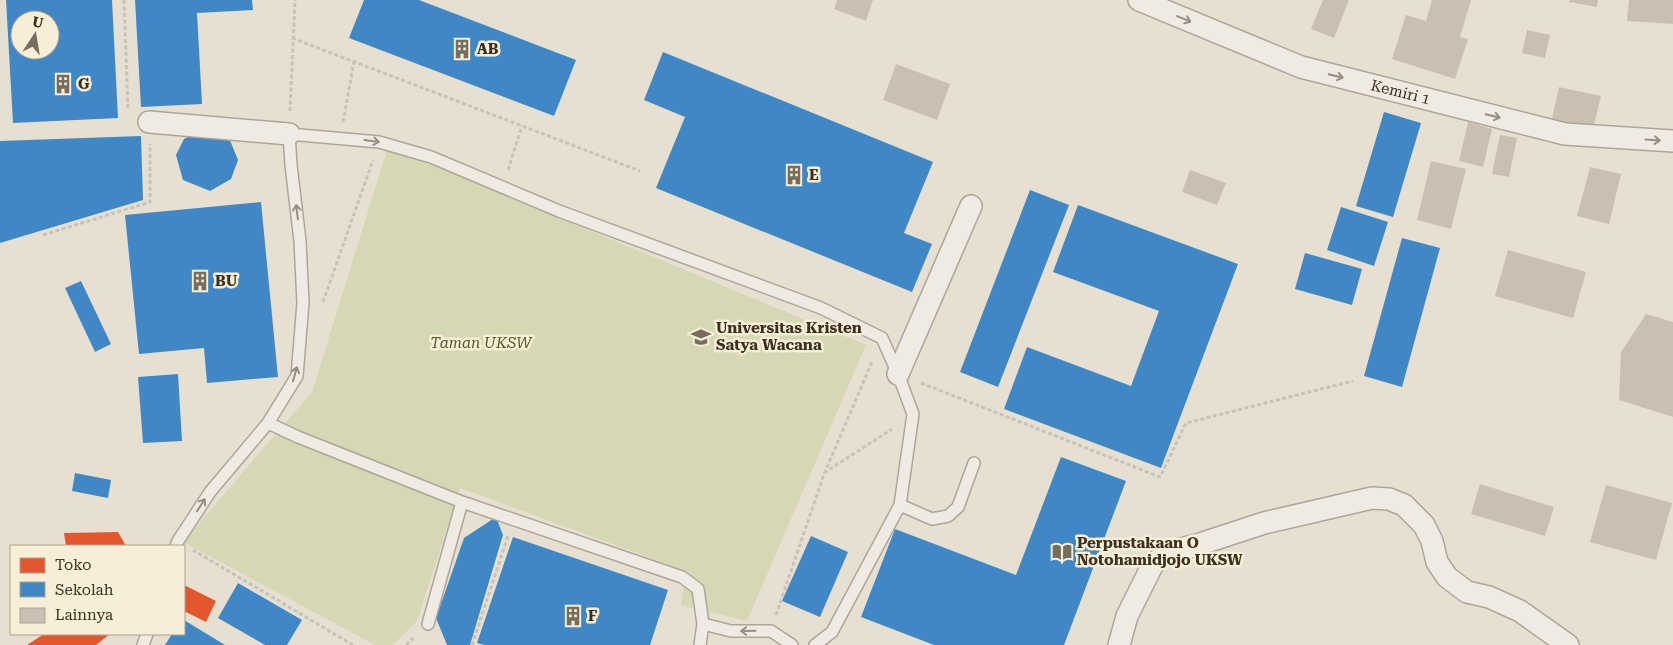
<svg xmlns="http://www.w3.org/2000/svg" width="1673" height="645" viewBox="0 0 1673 645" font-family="'Roboto Serif',serif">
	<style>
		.green { fill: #d6d7b3 }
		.shops { fill: #e4572e }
		.schools { fill: #3f88c5; fill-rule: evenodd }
		.building { fill: #cbbfb2 }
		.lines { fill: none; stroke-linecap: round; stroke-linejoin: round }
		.service-casing { stroke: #ada599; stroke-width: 14 }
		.minor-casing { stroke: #ada599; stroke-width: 24 }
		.path { stroke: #c8c2b9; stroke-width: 3; stroke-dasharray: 4 2.5; stroke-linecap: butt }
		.service { stroke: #efebe3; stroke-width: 11 }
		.minor { stroke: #efebe3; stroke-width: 21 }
		.oneway { stroke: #968c82 }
		.labels { text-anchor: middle; stroke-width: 5; stroke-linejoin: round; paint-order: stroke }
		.poi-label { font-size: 15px; font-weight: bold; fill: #3d2e20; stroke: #f7eed8; text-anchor: start }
		.street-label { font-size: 15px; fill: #3d2e20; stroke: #f7eed8 }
		.park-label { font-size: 15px; font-style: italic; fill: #4d5a26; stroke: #f7eed8 }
	</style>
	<rect width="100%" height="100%" fill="#e7e0d1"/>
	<path class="green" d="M388,147L866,345L747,621L681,605L686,571L460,488L417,621L393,645H375L183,542L312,392Z"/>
	<path class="shops" d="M118,532L126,546H66L64,533Z
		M184,585L216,601L206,622L184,611Z
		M44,634H110L96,645H27Z"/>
	<path class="schools" d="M6,0H112L118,118L13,123ZM20,20H50V50H20Z
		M135,0H252L253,10L197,13L202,104L141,107Z
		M364,0H419L576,60L554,116L349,38Z
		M663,52L933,162L904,233L932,244L912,292L656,188L685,117L644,100Z
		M1384,112L1421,123L1393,217L1356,206Z
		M202,130L229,138L238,160L231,179L210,191L183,180L176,155L184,139Z
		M141,136L143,200L0,243V141Z
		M1030,190L1069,205L998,387L960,372Z
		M261,202L278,377L207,383L204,348L139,354L125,215Z
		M1078,205L1238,264L1161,468L1004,409L1027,347L1131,386L1159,311L1053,272Z
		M1341,207L1388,222L1374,266L1327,250Z
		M1402,238L1440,248L1402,387L1364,376Z
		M1305,253L1362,269L1352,305L1295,289Z
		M81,281L111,344L95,352L65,288Z
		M178,374L182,441L143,443L138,377Z
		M1061,457L1126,481L1064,645H934L861,617L895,529L1016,575Z
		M75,473L111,480L108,498L72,491Z
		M496,517L503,535L470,645H447L436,618L464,538Z
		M811,536L848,552L820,617L782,601Z
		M513,537L668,590L650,645H485L477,643Z
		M238,583L302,620L287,645H265L218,618Z
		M184,620L225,645H165L172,634H184Z"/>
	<path class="building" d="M837,0H873L866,21L834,9Z
		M1323,0H1349L1334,38L1311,29Z
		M1432,0H1471L1460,37L1468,39L1455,79L1392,59L1406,15L1426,21Z
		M1570,0H1598L1597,7L1569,2Z
		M1629,0H1673V24L1627,21Z
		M1527,30L1550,35L1545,58L1522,53Z
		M896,64L950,84L937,120L883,100Z
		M1559,87L1601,96L1593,129L1552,119Z
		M1468,122L1492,129L1483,167L1459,161Z
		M1500,135L1517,138L1509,177L1492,174Z
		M1431,161L1466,169L1451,229L1417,220Z
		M1590,167L1621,174L1609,224L1577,216Z
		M1190,170L1226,183L1217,205L1182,192Z
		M1508,250L1586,272L1573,318L1495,296Z
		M1646,314L1673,322V417L1619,400L1621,352Z
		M1480,484L1554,507L1545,536L1471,514Z
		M1606,485L1672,503L1656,560L1590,542Z"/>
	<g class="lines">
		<defs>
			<path id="service" d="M268,423L298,437L462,502L682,577L698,589L703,624
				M900,505L932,519L948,516L958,507L974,463
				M176,546L178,541L210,492L268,423L297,376L303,303L300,241L291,165L289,134L379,142L431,157L559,211L821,308L882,338L898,374L913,414L900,505L832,632L815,645
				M428,624L462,502
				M143,645L147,634
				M700,645L703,624L731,631H771L792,645"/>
			<g id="minor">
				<path id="s1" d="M1139,0L1301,67L1565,134L1673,141"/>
				<path d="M149,122L289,134"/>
				<path d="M898,374L971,206"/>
				<path d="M1119,645L1127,616L1153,564L1169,552L1200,544L1264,523L1372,498L1389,499L1404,505L1424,525L1432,541L1437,562L1447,577L1467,592L1489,597L1520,611L1568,645"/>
			</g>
		</defs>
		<use href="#service" class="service-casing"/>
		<use href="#minor" class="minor-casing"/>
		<path class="path" d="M124,0L128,109
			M292,38L640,171
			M290,111L295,0
			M343,122L354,61
			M508,170L522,126
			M43,235L150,202V144
			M323,302L373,160
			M921,383L1160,477L1186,423L1353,381
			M824,473L892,429
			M193,550L353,645
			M776,615L824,474L872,362
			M406,645L414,637
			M472,645L508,536"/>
		<use href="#service" class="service"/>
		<use href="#minor" class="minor"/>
	</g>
	<defs><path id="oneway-shaft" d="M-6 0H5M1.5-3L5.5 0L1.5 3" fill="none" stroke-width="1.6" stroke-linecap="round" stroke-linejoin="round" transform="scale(1.25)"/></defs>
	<g class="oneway">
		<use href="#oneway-shaft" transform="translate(1184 19) rotate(23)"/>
		<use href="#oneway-shaft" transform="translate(1336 76) rotate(14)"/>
		<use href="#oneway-shaft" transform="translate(1493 116) rotate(14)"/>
		<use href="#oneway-shaft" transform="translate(1653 140) rotate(4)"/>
		<use href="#oneway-shaft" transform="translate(372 141) rotate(8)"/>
		<use href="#oneway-shaft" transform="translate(297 212) rotate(-97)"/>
		<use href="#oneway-shaft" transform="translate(295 374) rotate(-74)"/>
		<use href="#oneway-shaft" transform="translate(201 505) rotate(-57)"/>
		<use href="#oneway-shaft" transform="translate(748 631) rotate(179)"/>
	</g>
	<defs>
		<symbol id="building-bare" viewBox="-9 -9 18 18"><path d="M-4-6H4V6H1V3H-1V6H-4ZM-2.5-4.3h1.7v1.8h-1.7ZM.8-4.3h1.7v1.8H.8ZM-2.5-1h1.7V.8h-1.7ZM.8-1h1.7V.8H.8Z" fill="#786c5e" stroke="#f7eed8" stroke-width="2.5" paint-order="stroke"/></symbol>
		<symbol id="university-bare" viewBox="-9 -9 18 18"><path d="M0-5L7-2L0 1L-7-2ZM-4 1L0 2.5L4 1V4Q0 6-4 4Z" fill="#786c5e" stroke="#f7eed8" stroke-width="2.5" paint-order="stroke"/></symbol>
		<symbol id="library-bare" viewBox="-9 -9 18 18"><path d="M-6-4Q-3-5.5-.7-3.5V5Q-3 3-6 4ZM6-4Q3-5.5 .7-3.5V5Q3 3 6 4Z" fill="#786c5e" stroke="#f7eed8" stroke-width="2.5" paint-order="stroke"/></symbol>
	</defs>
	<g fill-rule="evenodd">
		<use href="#building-bare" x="448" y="35" width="28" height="28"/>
		<use href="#building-bare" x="49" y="70" width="28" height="28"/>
		<use href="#building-bare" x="780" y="161" width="28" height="28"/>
		<use href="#building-bare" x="186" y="267" width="28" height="28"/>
		<use href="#university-bare" x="687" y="323" width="28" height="28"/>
		<use href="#library-bare" x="1048" y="538" width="28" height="28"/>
		<use href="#building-bare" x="559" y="602" width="28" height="28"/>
	</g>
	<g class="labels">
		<g class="poi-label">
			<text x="477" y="54">AB</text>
			<text x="78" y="89">G</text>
			<text x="809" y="180">E</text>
			<text x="215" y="286">BU</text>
			<text x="716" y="333">Universitas Kristen<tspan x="716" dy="17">Satya Wacana</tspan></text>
			<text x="1077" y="548">Perpustakaan O<tspan x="1077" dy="17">Notohamidjojo UKSW</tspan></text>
			<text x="588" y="621">F</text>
		</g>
		<g class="street-label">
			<text dy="5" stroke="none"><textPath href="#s1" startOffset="278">Kemiri 1</textPath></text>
		</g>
		<g class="park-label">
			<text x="481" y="348">Taman UKSW</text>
		</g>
	</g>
	<rect x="10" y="545" width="175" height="90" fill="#f7eed8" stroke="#ada18e"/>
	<rect x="20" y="558" width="25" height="15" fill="#e4572e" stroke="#ada18e"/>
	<text x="55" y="570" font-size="15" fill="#3d2e20">Toko</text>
	<rect x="20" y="582" width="25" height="15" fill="#3f88c5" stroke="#ada18e"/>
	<text x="55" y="595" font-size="15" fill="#3d2e20">Sekolah</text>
	<rect x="20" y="608" width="25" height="15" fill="#cbbfb2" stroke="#ada18e"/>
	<text x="55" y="620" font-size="15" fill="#3d2e20">Lainnya</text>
	<g transform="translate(35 35) rotate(12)"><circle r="24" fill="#f7eed8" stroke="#ada18e"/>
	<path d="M0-4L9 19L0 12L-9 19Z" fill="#786c5e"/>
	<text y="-8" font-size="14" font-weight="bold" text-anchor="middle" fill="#3d2e20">U</text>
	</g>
</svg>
